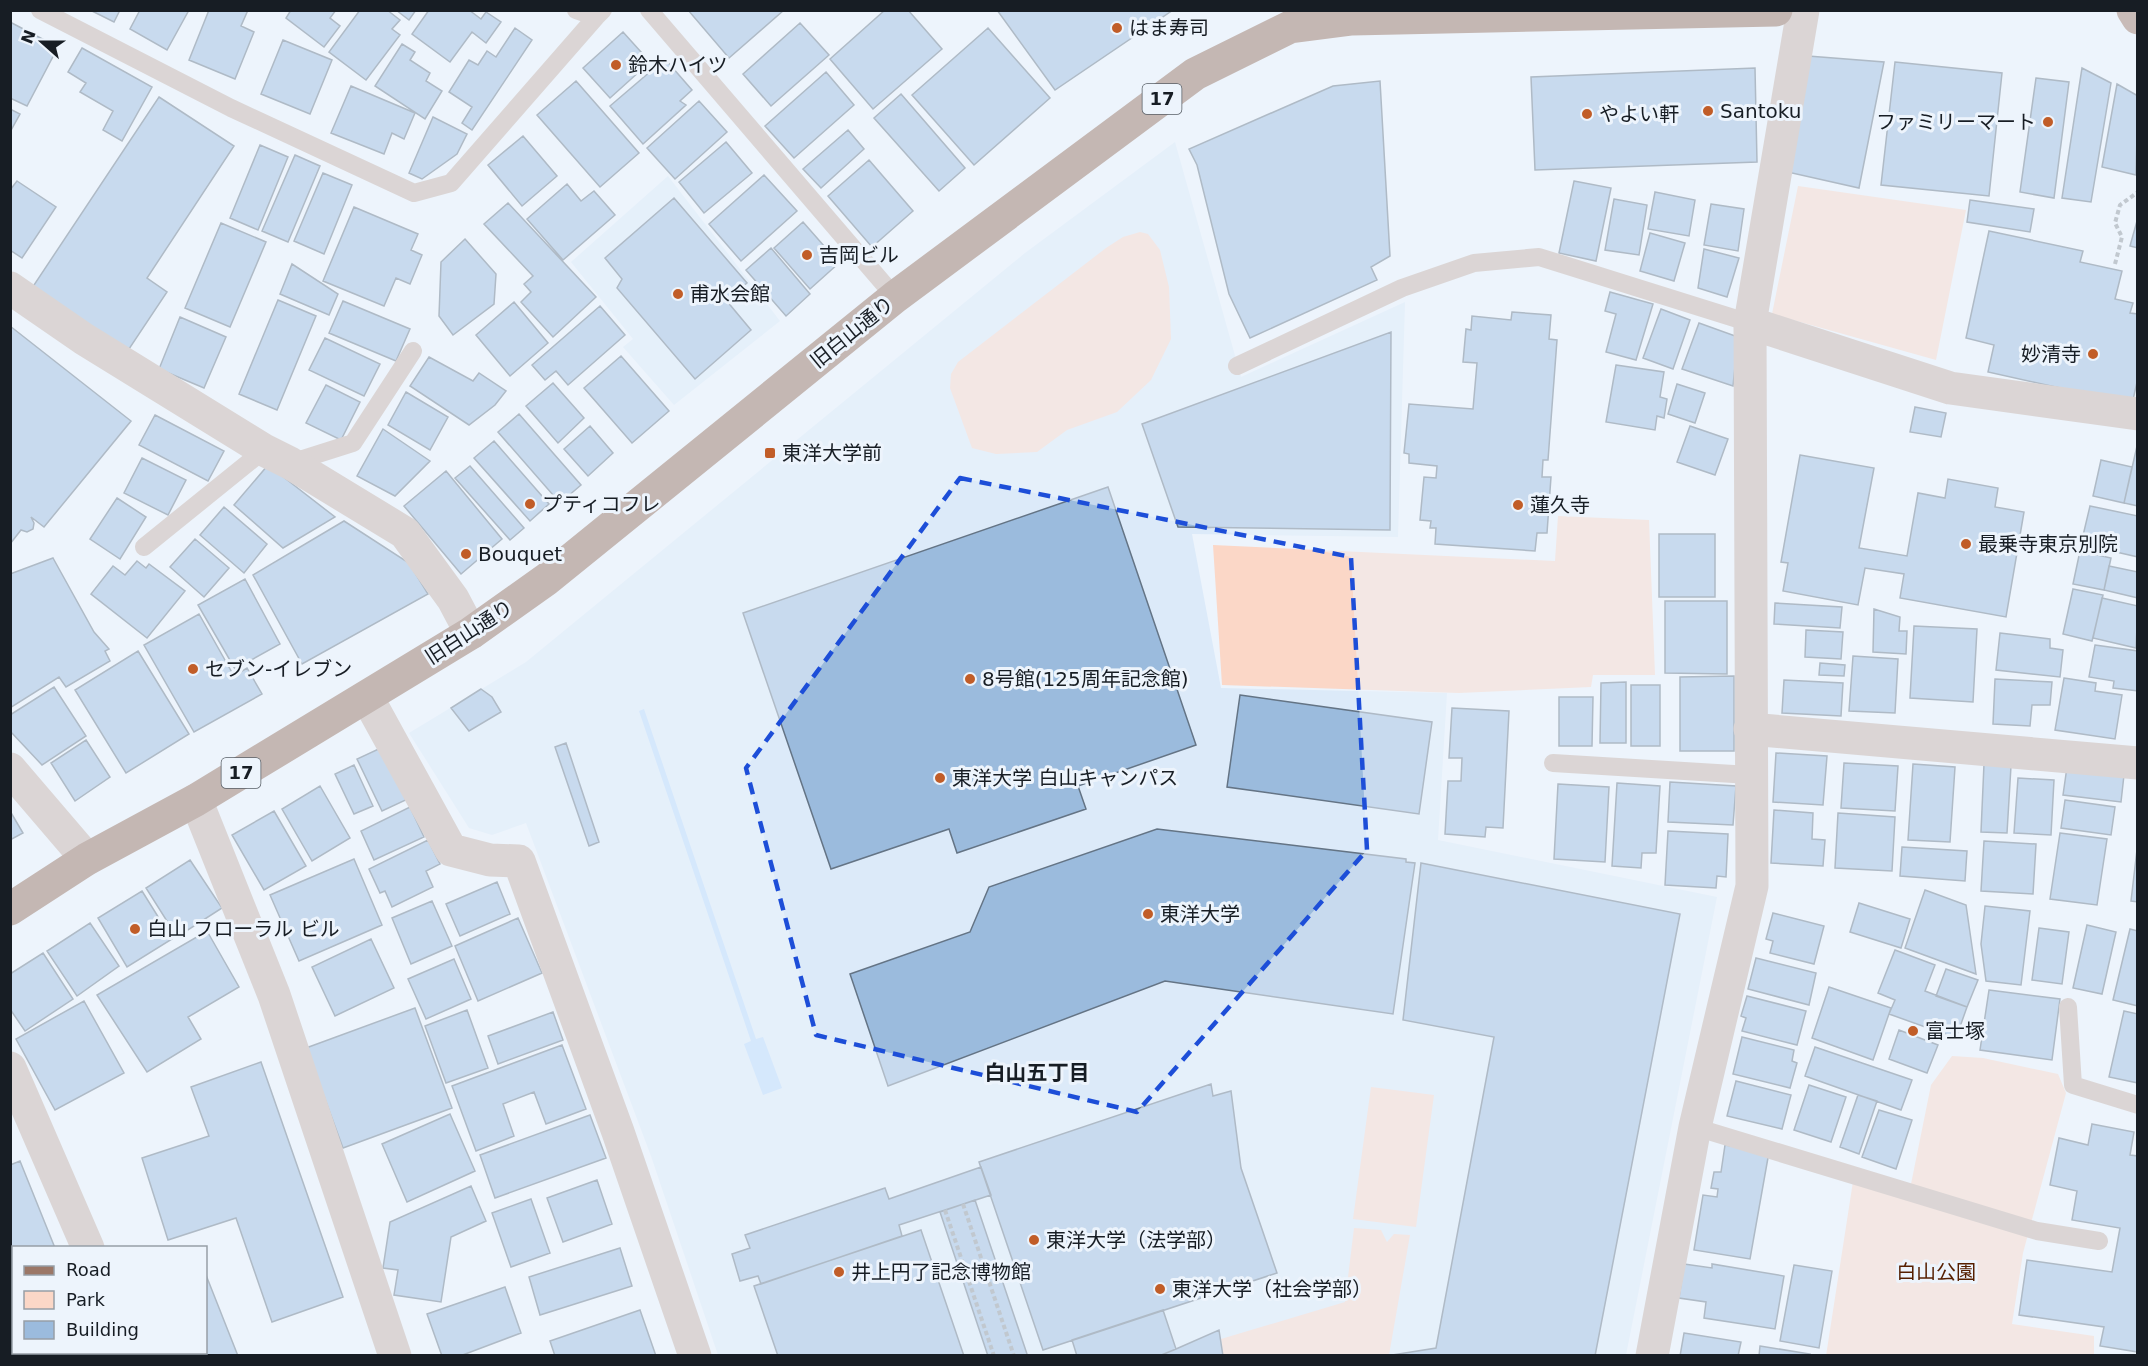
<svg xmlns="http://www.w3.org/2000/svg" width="2148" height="1366" viewBox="0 0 2148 1366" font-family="'DejaVu Sans','Noto Sans JP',sans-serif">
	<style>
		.built { fill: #dceaf9 }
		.green { fill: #fbd7c7 }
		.water { fill: #b8d9fc }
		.building { fill: #9bbbdd; stroke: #647485; stroke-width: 1.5 }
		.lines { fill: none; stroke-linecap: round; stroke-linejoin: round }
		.path { stroke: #8c929a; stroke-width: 4; stroke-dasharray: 4.5 3; stroke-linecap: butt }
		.service { stroke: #c5b0a7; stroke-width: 18 }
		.minor { stroke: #c5b0a7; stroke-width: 33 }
		.primary { stroke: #9b7767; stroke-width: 33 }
		.trunk { stroke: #936d5c; stroke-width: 33 }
		.marked { fill: none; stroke: #1d4ed8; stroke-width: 4.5; stroke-dasharray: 12 8; stroke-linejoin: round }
		.poi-dot { fill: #c15d28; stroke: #edf4fc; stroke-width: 2 }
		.labels { text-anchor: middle; stroke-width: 6; stroke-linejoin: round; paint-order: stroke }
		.shield { fill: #edf4fc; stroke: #575e65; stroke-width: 1.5 }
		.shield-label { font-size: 18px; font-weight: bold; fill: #171d24 }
		.poi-label { font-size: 20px; fill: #171d24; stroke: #edf4fc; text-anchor: start }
		.street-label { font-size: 20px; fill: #171d24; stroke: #edf4fc }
		.park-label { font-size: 20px; fill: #561f00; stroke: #edf4fc }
		.neighbourhood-label { font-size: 21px; font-weight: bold; fill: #171d24; stroke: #edf4fc }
	</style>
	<rect width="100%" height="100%" fill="#edf4fc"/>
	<path class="built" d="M1175,142L1241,377L1405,302L1398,537L1192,534L1221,688L1447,693L1438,840L1717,897L1626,1355H718L651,1156L526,823L492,835L469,828L409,733L526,662L1025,253Z
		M668,176L780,321L674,405L623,347L633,339L571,262Z"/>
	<path class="green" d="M1798,186L1966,210L1936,360L1772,314Z
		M1140,232L1148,234L1160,250L1169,287L1171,339L1151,380L1117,412L1067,430L1037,452L996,454L972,448L950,388L951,374L958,362L1106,248L1123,237Z
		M1558,516L1649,520L1655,675H1593L1591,687L1459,693L1222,685L1213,545L1555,561Z
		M1952,1056L1983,1058L2058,1074L2066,1093L2023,1253L2012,1324L2094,1336V1355L1826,1356L1854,1175L1909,1194L1931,1085Z
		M1371,1087L1434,1095L1416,1227L1353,1219Z
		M1354,1228L1381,1230L1387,1242L1394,1234L1410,1235L1389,1355H1223L1221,1339L1345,1302Z"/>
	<path class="water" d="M644,709L756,1039L763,1037L782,1088L763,1095L744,1044L751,1041L639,711Z"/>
	<path class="building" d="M90,10H120L114,22Z
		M140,10H189L167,50L130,29Z
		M209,10H248L241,26L254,32L235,79L189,60Z
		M291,10H336L330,18L340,26L324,47L286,18Z
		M360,10H387L400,20L392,29L400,35L366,80L329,52Z
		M396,10H416L409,20Z
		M429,10H469L481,19L486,12L501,22L486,43L472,32L450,62L412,34Z
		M688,10H784L729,58Z
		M885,10H908L942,49L873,109L830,59Z
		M997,10H1173L1055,90Z
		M10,22L58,47L27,106L10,98Z
		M800,23L829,55L771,106L743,74Z
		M515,28L532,40L472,130L462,123L472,107L449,92L469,60L478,65L487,51L496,57Z
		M988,28L1050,98L974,165L912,95Z
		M623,32L650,62L610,98L583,68Z
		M283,40L332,60L310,114L261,94Z
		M402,44L415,52L410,60L430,73L426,81L442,91L425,119L375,86Z
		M82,48L152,87L122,141L103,130L113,111L80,92L86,83L68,72Z
		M1808,56L1884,62L1859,188L1783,171Z
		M665,59L692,90L680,101L686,105L643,144L610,106Z
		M1895,62L2002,73L1989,196L1881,185Z
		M1755,68L1757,162L1535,170L1531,77Z
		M2082,68L2111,83L2091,202L2062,198Z
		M826,72L854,105L794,158L765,126Z
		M2036,78L2069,82L2054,198L2020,192Z
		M576,81L639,153L600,187L537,115Z
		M1380,81L1390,256L1371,267L1377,280L1250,338L1229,294L1197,165L1189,149L1333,86Z
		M2117,84L2138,96L2136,175L2102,167Z
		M351,86L415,113L404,139L392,133L384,154L331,133Z
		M901,94L965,168L939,191L874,118Z
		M159,97L234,146L147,278L167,292L127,352L32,288Z
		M699,101L727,132L675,179L647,148Z
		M10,109L20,114L10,132Z
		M433,117L467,134L457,154L422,179L409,173Z
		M848,130L864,149L821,188L803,169Z
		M523,136L557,176L522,206L488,165Z
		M726,142L752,173L704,213L679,182Z
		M260,145L288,157L258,230L230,218Z
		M295,155L320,166L288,242L262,231Z
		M869,160L913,211L872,247L828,196Z
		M323,173L352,185L324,254L294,241Z
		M764,175L797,211L741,261L709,224Z
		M17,181L56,207L22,258L10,250V190Z
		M1574,181L1611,188L1596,261L1559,253Z
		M567,184L581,201L594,191L615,215L563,260L527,219Z
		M1655,192L1695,200L1689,236L1648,229Z
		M674,198L747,283L726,300L751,330L695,379L617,288L622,279L605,258Z
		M1614,199L1647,205L1639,255L1605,250Z
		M1970,200L2034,209L2030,232L1967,222Z
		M508,203L596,297L553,337L521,302L531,292L524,284L533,276L484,224Z
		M1711,204L1744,209L1738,251L1704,245Z
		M354,207L418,234L411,250L422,255L410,284L396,278L384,306L323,281Z
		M2137,221L2138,222V248L2130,246Z
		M803,222L839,263L810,289L774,248Z
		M221,223L266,242L230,327L185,308Z
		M1989,231L2083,251L2080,262L2122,271L2115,299L2133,303L2130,313L2138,314V378L2132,404L1988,372L1994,345L1966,338Z
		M1650,233L1685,243L1674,281L1640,271Z
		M465,239L496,274L494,304L453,335L439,316L441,262Z
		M771,248L810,294L786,316L746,270Z
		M1704,249L1739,258L1727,297L1698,288Z
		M292,264L338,294L329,315L280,294Z
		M1610,292L1653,304L1636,360L1606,352L1616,314L1605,311Z
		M278,300L316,316L277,410L239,394Z
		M343,301L410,329L396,361L329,333Z
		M514,302L548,343L510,376L476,335Z
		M600,306L625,335L568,385L556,371L545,380L532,365Z
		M1661,309L1690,320L1673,369L1643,358Z
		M1512,312L1551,315L1549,339L1557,340L1548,460H1543L1542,477H1551L1547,533H1537L1535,551L1435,544L1436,528H1430L1431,521L1420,520L1424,477L1436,478L1437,466L1409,463V454L1404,453L1409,404L1473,409L1477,363L1463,362L1466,329L1471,330L1472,316L1511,320Z
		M180,317L226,337L204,388L159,369Z
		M1699,323L1738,337L1733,386L1682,369Z
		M10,326L131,421L44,527L31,517L34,523L33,529L27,532L21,530L10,544Z
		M1391,332L1390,530L1178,527L1142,424Z
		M325,338L380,364L364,396L309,370Z
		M621,356L669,411L632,443L584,388Z
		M429,357L473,381L479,373L506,391L495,405L469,425L410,386Z
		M1616,365L1664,372L1660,397L1667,399L1664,418L1657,416L1655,430L1606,422Z
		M553,383L584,418L558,443L526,406Z
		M1677,384L1705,393L1695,423L1668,414Z
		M326,385L360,402L341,440L306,423Z
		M406,392L448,417L430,450L388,425Z
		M1915,407L1946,413L1941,437L1910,432Z
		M519,414L581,485L560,503L498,432Z
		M155,415L224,451L208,481L139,445Z
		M590,426L613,453L588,476L564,449Z
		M1690,426L1728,439L1715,475L1677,462Z
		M383,429L430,461L395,496L357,476Z
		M494,441L549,504L530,521L474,458Z
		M2137,446H2138V506L2124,503Z
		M1800,455L1874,468L1859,548L1907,556L1918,493L1945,498L1948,479L1998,488L1995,507L2024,512L2006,617L1900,598L1904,574L1865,568L1858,605L1783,591L1788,563L1781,562Z
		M142,458L186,480L168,515L124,493Z
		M2101,460L2132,467L2124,503L2093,496Z
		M268,465L335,517L283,548L234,505Z
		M470,466L524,528L510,540L455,478Z
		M446,471L502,539L461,574L404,506Z
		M1108,487L1196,745L1078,786L1086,809L957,853L949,829L831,869L743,613Z
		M117,498L146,517L120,559L90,539Z
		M2090,506L2138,516V557L2081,544Z
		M224,507L267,544L244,573L200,535Z
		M344,521L409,563L428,594L302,664L253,575Z
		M1659,534H1715V597H1659Z
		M195,539L229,568L204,597L170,567Z
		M2080,551L2111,558L2104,590L2073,584Z
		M53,558L94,632L109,649L105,651L110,661L66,687L59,677L10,708V574Z
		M137,561L146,568L149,564L185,591L147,638L91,594L113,566L125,575Z
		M2109,566L2138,572V598L2104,590Z
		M245,579L280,644L235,669L198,605Z
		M2073,589L2103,595L2092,641L2063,634Z
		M2102,598L2138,606L2136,648L2093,638Z
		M1665,601H1727V674L1665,673Z
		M1775,603L1842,607L1840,628L1774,624Z
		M1874,609L1900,617L1899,631H1907L1906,654L1873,652Z
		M199,614L234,676L247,668L262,694L194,732L144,645Z
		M1914,626L1977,629L1973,702L1910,698Z
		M1806,630L1843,632L1841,659L1805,657Z
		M2000,633L2050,639V648L2063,650L2060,677L1996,670Z
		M2095,645L2138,651V691L2113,688L2114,681L2089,677Z
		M138,651L189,734L126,773L75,690Z
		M1853,656L1898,659L1895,713L1849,711Z
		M1820,663L1845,665L1844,676L1819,675Z
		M1734,676V751H1680V677Z
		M2064,678L2096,683L2095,691L2122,695L2115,739L2055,730Z
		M1995,679L2052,682L2050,705H2032L2030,726L1993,724Z
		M1784,680L1843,683L1841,716L1782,713Z
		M1626,682V743H1600L1601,683Z
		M1631,685H1660V746H1631Z
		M54,687L86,736L42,765L10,731V715Z
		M481,689L492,697L501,712L469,731L451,708Z
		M1240,695L1432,722L1419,814L1227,787Z
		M1559,697H1593L1592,746H1559Z
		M1452,708L1509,711L1503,828L1486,827L1485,837L1445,834L1448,781H1461L1462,758H1449Z
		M86,740L110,777L75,801L51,763Z
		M566,743L599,842L589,846L555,747Z
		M385,746L410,798L382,811L357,759Z
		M1776,753L1827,756L1823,805L1773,802Z
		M1844,763L1898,766L1895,811L1841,808Z
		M1913,764L1955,767L1950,842L1908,840Z
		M1984,764L2011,766L2007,833L1981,832Z
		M354,765L373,806L354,814L335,774Z
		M2067,767L2124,775L2121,802L2063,795Z
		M2018,778L2054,780L2051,835L2014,833Z
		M1670,782L1736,786L1733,825L1668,822Z
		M1617,783L1660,786L1656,853H1642L1641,868L1612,866Z
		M1558,784L1609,787L1605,862L1554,859Z
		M320,786L350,838L312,861L282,809Z
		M2065,800L2115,807L2111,835L2061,828Z
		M410,807L424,837L374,860L361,831Z
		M1774,810L1813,813L1812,839L1825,840L1823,866L1771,863Z
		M10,811L23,833L10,840Z
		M274,811L306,866L264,890L232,835Z
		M1838,813L1895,817L1892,871L1835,868Z
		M1157,829L1406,859V862L1415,863L1393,1014L1165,981L888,1086L850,974L970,932L989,887Z
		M1668,831L1728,834L1726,877L1717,876L1716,888L1665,885Z
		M2060,833L2107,839L2097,905L2050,899Z
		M428,840L440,864L426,871L433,887L392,907L385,891L380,893L369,869Z
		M1984,841L2036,844L2033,894L1981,891Z
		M2138,841V902L2131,901Z
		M1902,847L1967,851L1965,881L1900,876Z
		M354,859L382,925L299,961L270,895Z
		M190,860L222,908L177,937L146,888Z
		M1421,863L1680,914L1595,1356H1386L1436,1348L1494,1037L1403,1020Z
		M497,882L510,914L460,936L446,904Z
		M1925,890L1966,905L1976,974L1905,948Z
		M142,891L172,939L127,967L98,918Z
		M432,901L452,946L411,964L392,918Z
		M1859,903L1910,919L1901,948L1850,932Z
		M1985,906L2030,911L2021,985L1986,981L1981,944Z
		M1773,913L1824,926L1814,964L1770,953L1773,941L1766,939Z
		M518,918L542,973L478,1001L455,946Z
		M90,923L119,966L77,996L47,951Z
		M2087,925L2116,932L2102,994L2073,988Z
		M2039,928L2069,932L2062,984L2032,980Z
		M2130,929L2138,931V1006L2113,1000Z
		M207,931L239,987L188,1017L201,1039L147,1072L97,995Z
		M371,939L394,988L335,1016L312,967Z
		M1895,950L1935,965L1925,991L1967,1007L1956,1038L1889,1014L1895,1000L1878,993Z
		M43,953L73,999L25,1031L10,1009V974Z
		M1756,958L1816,973L1809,1005L1748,989Z
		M454,959L471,999L426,1019L408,979Z
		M1946,969L1978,980L1967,1007L1936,996Z
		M1829,987L1891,1008L1873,1060L1812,1038Z
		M1989,990L2060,999L2052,1060L1980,1050Z
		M1747,996L1806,1011L1797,1045L1742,1031L1746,1018L1741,1016Z
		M84,1001L124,1073L55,1110L16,1039Z
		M415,1008L452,1108L343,1148L306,1048Z
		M467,1010L488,1068L446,1083L425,1026Z
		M2124,1011L2138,1014V1083L2109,1077Z
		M553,1012L563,1040L498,1064L488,1036Z
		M1899,1030L1938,1045L1927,1073L1889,1059Z
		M1742,1037L1794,1050L1792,1061L1797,1063L1790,1088L1733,1074Z
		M562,1045L586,1109L546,1124L534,1092L503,1104L514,1136L476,1151L452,1086Z
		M1815,1047L1912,1080L1901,1110L1805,1076Z
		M261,1062L343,1297L272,1322L236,1218L168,1240L142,1158L209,1136L191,1087Z
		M1736,1081L1791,1095L1782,1129L1727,1116Z
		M1211,1084L1213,1096L1231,1091L1241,1168L1277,1273L1043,1350L979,1162Z
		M1809,1085L1846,1097L1831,1142L1794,1130Z
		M1858,1095L1877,1101L1859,1154L1840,1147Z
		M1879,1110L1912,1120L1896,1169L1862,1157Z
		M450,1114L475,1171L407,1202L382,1144Z
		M590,1115L606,1158L495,1198L480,1155Z
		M2092,1124L2134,1132L2130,1155L2138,1156V1352L2100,1346L2104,1327L2019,1315L2027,1260L2112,1272L2120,1228L2072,1220L2077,1191L2050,1185L2059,1138L2088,1145Z
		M1725,1145L1769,1152L1750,1259L1694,1250L1703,1195L1717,1197L1718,1189L1711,1188L1714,1172H1721Z
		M20,1161L55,1248H14V1277L10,1279V1165Z
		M981,1167L991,1195L899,1225L902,1236L761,1284L758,1276L740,1281L732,1254L750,1248L745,1235L885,1188L889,1199Z
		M597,1180L612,1224L563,1242L547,1198Z
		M471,1186L486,1221L451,1237L441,1302L394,1295L398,1270L383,1268L390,1222Z
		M531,1199L550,1253L511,1267L492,1213Z
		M975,1200L1027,1354L1022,1356H988L940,1212Z
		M921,1230L964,1356H778L754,1286Z
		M620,1248L632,1286L540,1315L529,1277Z
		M1684,1264L1712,1268V1264L1784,1276L1775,1329L1704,1318L1706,1302L1679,1298Z
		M1794,1265L1832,1271L1819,1348L1780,1341Z
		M206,1275L238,1356H162L161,1352H206Z
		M505,1287L521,1333L460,1356H442L427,1314Z
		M14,1292V1336L10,1329V1294Z
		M640,1310L656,1356H555L550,1341Z
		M1163,1310L1176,1349L1159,1356H1077L1072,1340Z
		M1219,1330L1223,1356H1159L1176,1349Z
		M1684,1333L1741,1342L1738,1356H1680Z
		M1760,1346L1810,1354L1809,1356H1759Z"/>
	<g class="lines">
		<path class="path" d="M2115,264L2122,237L2115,223L2120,205L2138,192
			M963,1204L1014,1356
			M945,1210L994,1356"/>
		<path class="service" d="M40,10L231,108L414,193L451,183L596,17
			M576,10L596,17L603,10
			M649,10L895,297
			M1237,366L1402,288L1474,263L1539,257L1750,323
			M290,463L353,443L413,351
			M144,547L264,450
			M1553,763L1750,775
			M2068,1007L2073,1085L2138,1105
			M1695,1127L2037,1231L2099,1241"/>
		<path class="minor" d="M10,288L84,339L264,450L290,463L405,533L453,599L471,633
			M1750,323L1950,388L2138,414
			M367,697L451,850L490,860L519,861L618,1132L695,1356
			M1750,729L2138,763
			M10,769L87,859
			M196,800L274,995L395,1356
			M10,1068L88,1248
			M133,1352L135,1356
			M1652,1356L1695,1127L1752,886L1750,323L1803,10"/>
		<path class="primary" d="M2133,10L2138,18"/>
		<path class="trunk" d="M10,909L87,859L196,800L471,633L547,579L895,297L1195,74L1290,27L1352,19L1776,10"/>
	</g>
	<path d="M0 0H2148V1366H0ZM960,478L1351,557L1367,850L1137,1112L816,1035L746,768Z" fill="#edf4fc" fill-opacity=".55" fill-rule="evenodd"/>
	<path class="marked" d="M960,478L1351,557L1367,850L1137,1112L816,1035L746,768Z"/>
	<g class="poi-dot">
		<circle cx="1117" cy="28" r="6"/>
		<circle cx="616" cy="65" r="6"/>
		<circle cx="1708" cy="111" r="6"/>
		<circle cx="1587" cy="114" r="6"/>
		<circle cx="2048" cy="122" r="6"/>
		<circle cx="807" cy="255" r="6"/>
		<circle cx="678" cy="294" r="6"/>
		<circle cx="2093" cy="354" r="6"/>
		<rect x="764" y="447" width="12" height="12" rx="3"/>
		<circle cx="530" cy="504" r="6"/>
		<circle cx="1518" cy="505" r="6"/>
		<circle cx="1966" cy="544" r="6"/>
		<circle cx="466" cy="554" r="6"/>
		<circle cx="193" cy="669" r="6"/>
		<circle cx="970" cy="679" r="6"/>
		<circle cx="940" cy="778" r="6"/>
		<circle cx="1148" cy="914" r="6"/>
		<circle cx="135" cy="929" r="6"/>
		<circle cx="1913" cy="1031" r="6"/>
		<circle cx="1034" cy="1240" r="6"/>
		<circle cx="839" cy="1272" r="6"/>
		<circle cx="1160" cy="1289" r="6"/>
	</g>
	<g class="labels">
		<g class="shield">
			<rect x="1142.5" y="84" width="39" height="30" rx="4.5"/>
			<rect x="221.5" y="758" width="39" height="30" rx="4.5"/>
		</g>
		<g class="shield-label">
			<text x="1162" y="105">17</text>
			<text x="241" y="779">17</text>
		</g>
		<g class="poi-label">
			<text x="1129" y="35">はま寿司</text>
			<text x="628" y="72">鈴木ハイツ</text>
			<text x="1720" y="118">Santoku</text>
			<text x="1599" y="121">やよい軒</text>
			<text x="2036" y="129" text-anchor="end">ファミリーマート</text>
			<text x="819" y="262">吉岡ビル</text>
			<text x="690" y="301">甫水会館</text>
			<text x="2081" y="361" text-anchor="end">妙清寺</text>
			<text x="782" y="460">東洋大学前</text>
			<text x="542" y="511">プティコフレ</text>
			<text x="1530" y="512">蓮久寺</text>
			<text x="1978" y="551">最乗寺東京別院</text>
			<text x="478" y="561">Bouquet</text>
			<text x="205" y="676">セブン-イレブン</text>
			<text x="982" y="686">8号館(125周年記念館)</text>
			<text x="952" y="785">東洋大学 白山キャンパス</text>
			<text x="1160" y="921">東洋大学</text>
			<text x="147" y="936">白山 フローラル ビル</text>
			<text x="1925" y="1038">富士塚</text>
			<text x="1046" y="1247">東洋大学（法学部）</text>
			<text x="851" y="1279">井上円了記念博物館</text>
			<text x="1172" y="1296">東洋大学（社会学部）</text>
		</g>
		<g class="street-label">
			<text transform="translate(852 332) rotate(-39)" y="7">旧白山通り</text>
			<text transform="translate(469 632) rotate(-33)" y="7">旧白山通り</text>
		</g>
		<g class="park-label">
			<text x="1936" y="1279">白山公園</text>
		</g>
		<g class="neighbourhood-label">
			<text x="1037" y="1080">白山五丁目</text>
		</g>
	</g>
	<rect width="2148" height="1366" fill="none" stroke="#171d24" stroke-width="24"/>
	<rect x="12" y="1246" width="195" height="108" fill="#edf4fc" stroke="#979ea6" stroke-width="1.5"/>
	<rect x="24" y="1266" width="30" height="9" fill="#9b7767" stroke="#979ea6" stroke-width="1.5"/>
	<text x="66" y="1276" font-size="18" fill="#171d24">Road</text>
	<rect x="24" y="1291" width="30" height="18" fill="#fbd7c7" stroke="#979ea6" stroke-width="1.5"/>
	<text x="66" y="1306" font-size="18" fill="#171d24">Park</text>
	<rect x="24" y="1321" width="30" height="18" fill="#9bbbdd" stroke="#979ea6" stroke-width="1.5"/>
	<text x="66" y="1336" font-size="18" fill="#171d24">Building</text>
	<g transform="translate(42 42) rotate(291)" stroke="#edf4fc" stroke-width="4.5" paint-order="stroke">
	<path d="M0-4.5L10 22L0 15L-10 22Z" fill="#171d24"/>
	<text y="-9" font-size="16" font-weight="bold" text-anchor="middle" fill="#171d24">N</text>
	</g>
</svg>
